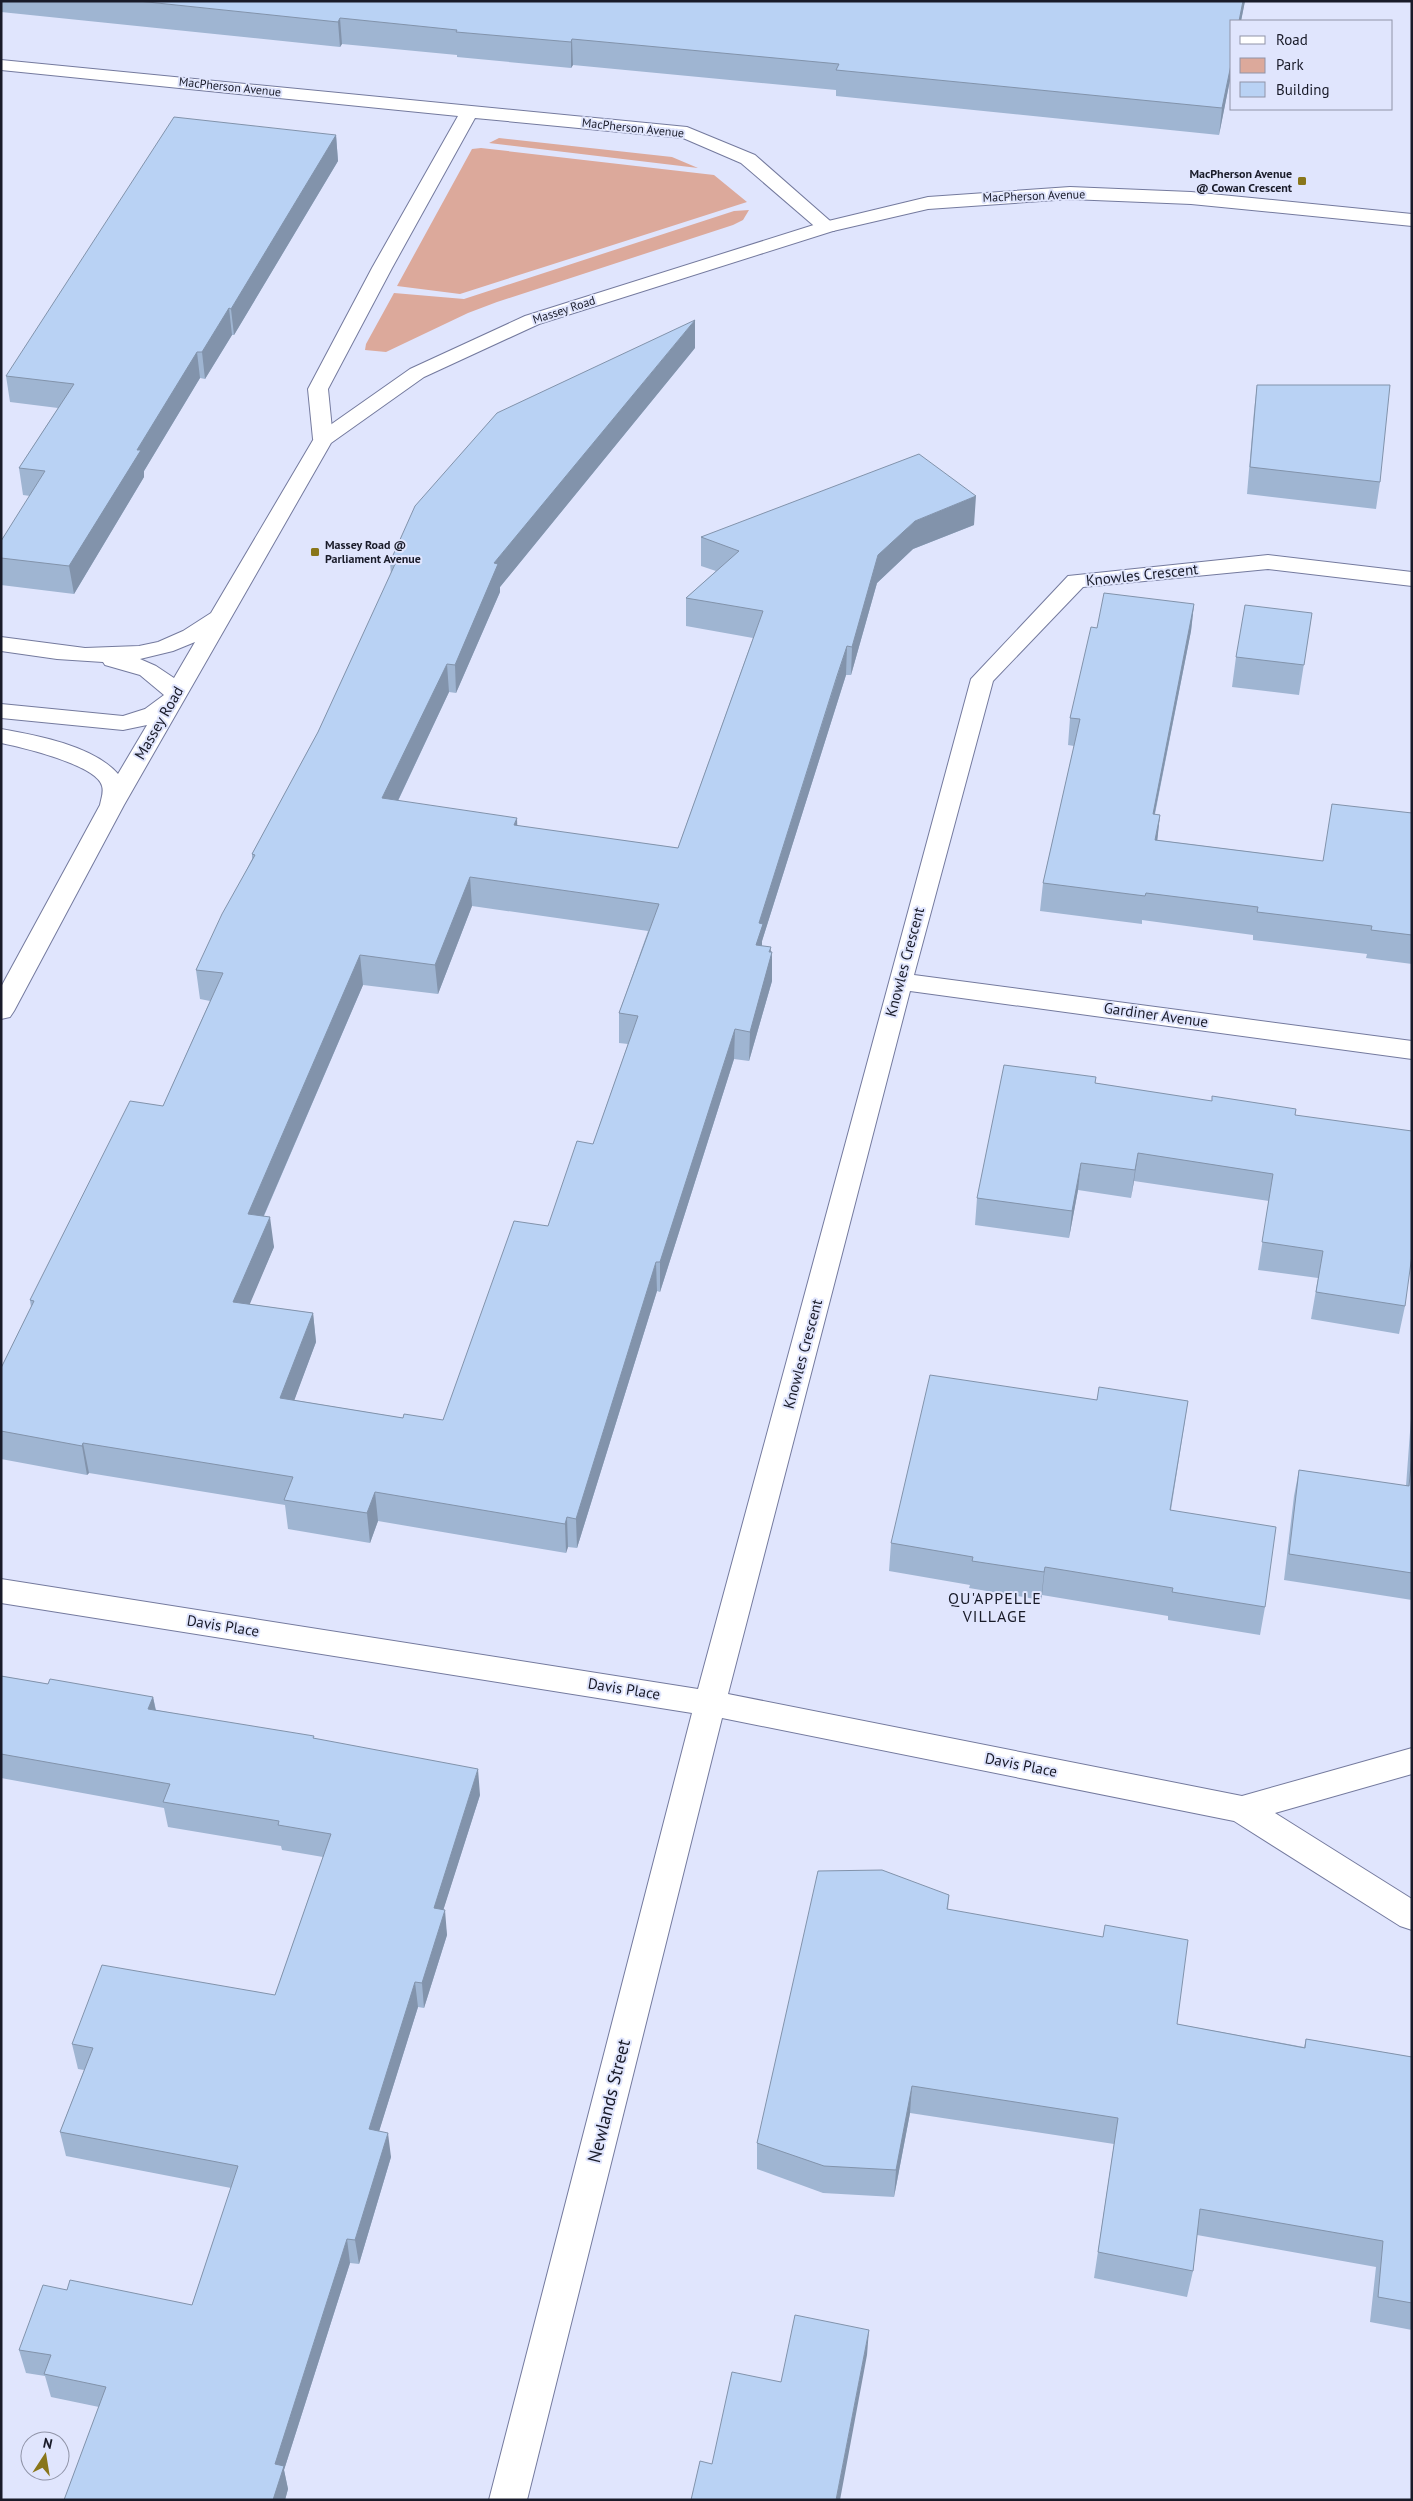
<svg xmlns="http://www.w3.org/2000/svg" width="1413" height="2501" viewBox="0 0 1413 2501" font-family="'PT Sans',sans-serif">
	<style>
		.green { fill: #dca99b }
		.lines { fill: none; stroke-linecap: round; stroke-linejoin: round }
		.street-casing { stroke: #747a9e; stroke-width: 2 }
		.secondary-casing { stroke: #747a9e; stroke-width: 2 }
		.street { fill: #fff; fill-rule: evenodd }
		.secondary { fill: #fff; fill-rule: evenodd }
		.wall { fill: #9fb5d2; fill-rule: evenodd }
		.shaded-wall { fill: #8293ab }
		.building { fill: #b9d2f4; stroke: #8293ab; fill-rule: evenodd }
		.poi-dot { fill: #89761a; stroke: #e0e5fd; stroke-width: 2 }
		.labels { text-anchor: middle; stroke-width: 4; stroke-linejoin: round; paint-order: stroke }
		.far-street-label { font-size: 12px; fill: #191b29; stroke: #e0e5fd }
		.far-poi-label { font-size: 12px; font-weight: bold; fill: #191b29; stroke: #e0e5fd; text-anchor: end }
		.street-label { font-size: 15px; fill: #191b29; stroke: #e0e5fd }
		.neighbourhood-label { font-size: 16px; letter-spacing: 1px; fill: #191b29; stroke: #e0e5fd }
		.near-street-label { font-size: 18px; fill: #191b29; stroke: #e0e5fd }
	</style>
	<rect width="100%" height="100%" fill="#e0e5fd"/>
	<path class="green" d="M499,138L672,157L698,168L489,143Z
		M481,148L714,175L747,202L460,294L397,286L472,149Z
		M749,210L743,220L733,225L497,302L468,313L386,352L365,350L366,344L394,293L464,299L734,211Z"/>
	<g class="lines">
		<defs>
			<path id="street" d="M1,60L687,127L755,155L837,227L834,231H820L741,163L683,138L475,118L392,268L328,389L333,439L330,443L323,445L316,443L313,439L308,389L372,268L458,116L1,70Z
				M1268,555L1412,572V586L1268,569L1083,587L993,681L914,975L1412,1041V1059L910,991L728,1694L1242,1796L1412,1748V1774L1275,1813L1412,1899V1930L1400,1926L1234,1821L722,1718L527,2500H489L692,1713L1,1603V1579L698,1689L971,679L1068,576Z"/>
			<path id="secondary" d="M1070,187L1191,192L1412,214V226L1191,204L1070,199L928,209L833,231L539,324L424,377L331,443L124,805L14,1011L10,1017L1,1019V987L100,805C101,799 104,792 102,786C97,765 21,747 1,743V729C36,735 94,746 118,774L147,725L123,730L1,718V704L123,716L145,709L164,695L140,675L105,665L103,662L57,659L1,651V637L85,648L139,646L158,642L183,631L211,613L316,435L410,369L525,316L820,223L928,197ZM195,642L174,678L156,666L140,659L173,651Z"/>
		</defs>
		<use href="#street" class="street-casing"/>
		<use href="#secondary" class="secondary-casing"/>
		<use href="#street" class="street"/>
		<use href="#secondary" class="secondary"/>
	</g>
	<path class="wall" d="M1,1H1245L1241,21H1232V70L1219,135L836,96V90L573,65L571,68L457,57V55L342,44L340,47L1,12Z
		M336,135L338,161L234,335H232L205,379L200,378L144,471V477L74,594L1,585V541L30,496L23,495L19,468L58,408L10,402L6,376Z
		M695,348L500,587V592L456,693L449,692L398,801L517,826L678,848L753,638L686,626V598L716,571L701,566V537L974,525L913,549L877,583L851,675H846L762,941V946L772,952V981L749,1061L734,1059L660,1292L657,1291L577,1548L568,1547L566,1553L378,1521L370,1543L288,1529L285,1505L89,1473L87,1475L1,1459V1368L31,1307L30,1300L163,1106L210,1001L200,999L196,970L252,859V854L318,732L391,575L390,562ZM472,906L648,931L619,1013V1043L628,1044L593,1144L443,1420L403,1418L294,1400L316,1342L313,1313L249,1304L274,1247L264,1216L363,985L438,994Z
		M1257,385L1380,482L1376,509L1247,494L1254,411Z
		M1194,604L1191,631L1155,814L1160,815L1157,840L1323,861L1412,813V964L1366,958L1367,954L1253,940V935L1142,920V924L1040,911L1043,883L1074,746L1068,745L1070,718L1097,628Z
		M1312,613L1299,695L1232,687L1236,657Z
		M1095,1083L1295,1115L1405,1306L1399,1334L1311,1319L1318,1278L1258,1270L1269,1201L1134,1181L1131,1198L1078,1190L1069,1238L975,1225L977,1198Z
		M1097,1400L1188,1401L1171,1510L1265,1607L1260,1635L1168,1620V1616L1042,1595L1041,1600L969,1588L970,1585L889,1571L891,1543Z
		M1412,1405V1600L1284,1580L1294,1496L1299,1470L1406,1486Z
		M1,1676L48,1684L153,1697L156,1710L314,1738L480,1795L443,1910L447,1935L424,2008L418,2007L379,2131L391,2157L359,2264L350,2263L284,2470L288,2489L285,2500H64L99,2407L51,2397L45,2376L26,2373L19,2350L67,2290L192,2305L231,2188L66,2156L60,2132L84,2070L78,2069L72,2044L275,1995L323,1857L282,1850L281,1846L168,1827L164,1808L1,1778Z
		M949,1895L948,1910L1177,2024L1304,2047L1306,2039L1412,2057V2330L1370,2322L1376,2267L1197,2235L1193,2271L1187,2297L1094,2278L1114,2144L910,2113L894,2197L823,2193L757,2169V2143Z"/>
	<path class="shaded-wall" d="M1243,1H1245L1241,21H1239Z
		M340,18L342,44L340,47L338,22Z
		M572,39L573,65L571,68V42Z
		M1232,60V70L1219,135L1222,108Z
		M336,135L338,161L234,335L231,309Z
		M229,308L232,335L205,379L202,352Z
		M695,320V348L500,587V592L456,693L455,665L494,563Z
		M197,352L200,378L144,471V477L74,594L69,566L137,450Z
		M976,496L974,525L913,549L877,583L851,675L852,647L878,555L915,521Z
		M1194,604L1191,631L1149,842L1153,814Z
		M847,646L846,675L762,941V953L756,945L759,923Z
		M447,664L449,692L385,828L382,798Z
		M1160,815L1157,843L1155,840Z
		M517,818L518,847L514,825Z
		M470,877L472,906L438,994L435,965Z
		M771,947V957L772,952V981L749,1061L750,1032Z
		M360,955L363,985L252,1243L248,1214Z
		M735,1029L734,1059L660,1292V1262Z
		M1138,1153L1134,1181L1131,1198L1135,1170Z
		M1081,1163L1078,1190L1069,1238L1072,1211Z
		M270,1217L274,1247L238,1332L233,1302Z
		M656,1262L657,1291L577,1548L576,1519Z
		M313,1313L316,1342L284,1428L280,1398Z
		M83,1443L89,1473L87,1475L82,1446Z
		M375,1492L378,1521L370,1543L367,1513Z
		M567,1517L568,1547L566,1553L565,1524Z
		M1045,1567L1042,1595L1041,1600L1044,1572Z
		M153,1697L158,1722L148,1709Z
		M478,1769L480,1795L436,1933L434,1908Z
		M445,1910L447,1935L424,2008L422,1983Z
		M415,1982L418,2007L372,2154L369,2129Z
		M912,2086L910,2113L894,2197L896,2170Z
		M388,2133L391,2157L359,2264L355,2240Z
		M347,2239L350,2263L284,2470L288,2489L285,2500H273L275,2464Z
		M869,2330L867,2355L840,2500H836Z"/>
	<path class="building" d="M138,1H1243L1239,21H1232V60L1222,108L836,70L839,64L572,39L571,42L456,32L457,30L340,18L338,22Z
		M174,117L336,135L231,309L229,308L202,352H197L137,450H141L69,566L1,558V541L45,471L19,468L74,384L6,376Z
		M695,320L494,563L498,564L455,665L447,664L382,798L517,818L514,825L678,848L763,611L686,598L739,551L701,537L919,454L976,496L915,521L878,555L852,647L847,646L837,676L759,923L763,924L756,945L771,947L769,952H772L750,1032L735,1029L660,1262H656L576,1519L567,1517L565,1524L375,1492L367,1513L284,1500L293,1477L83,1443L82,1446L1,1431V1368L34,1301L30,1300L130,1101L163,1106L223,973L196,970L222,914L255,855L252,854L318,732L396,562H390L415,506L497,413ZM470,877L659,904L619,1013L638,1016L593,1144L577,1141L548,1226L514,1221L443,1420L404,1414L403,1418L280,1398L313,1313L233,1302L270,1217L248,1214L360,955L435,965Z
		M1257,385H1390L1380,482L1250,467Z
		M1104,593L1194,604L1153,814L1160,815L1155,840L1323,861L1332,804L1412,813V935L1371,930L1372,926L1257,912L1258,907L1146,893L1145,896L1043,883L1080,719L1070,718L1091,627L1097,628Z
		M1245,605L1312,613L1304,665L1236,657Z
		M1004,1065L1096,1077L1095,1083L1212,1101V1096L1296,1109L1295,1115L1412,1131V1255L1405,1306L1316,1292L1323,1251L1262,1242L1273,1174L1138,1153L1135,1170L1081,1163L1072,1211L977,1198Z
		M930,1375L1097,1400L1099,1387L1188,1401L1170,1510L1276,1527L1265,1607L1172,1592L1173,1588L1045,1567L1044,1572L972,1561L973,1557L891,1543Z
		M1412,1455V1573L1289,1554L1299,1470L1409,1486Z
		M1,1676L48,1684L50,1679L153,1697L148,1709L314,1736L313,1738L478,1769L434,1908L445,1910L422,1983L415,1982L369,2129L388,2133L355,2240L347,2239L275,2464L284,2466L273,2500H64L106,2387L44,2374L51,2355L19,2350L43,2285L67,2290L70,2280L192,2305L238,2166L60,2132L93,2048L72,2044L102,1965L275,1995L331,1834L278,1825L279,1821L163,1802L170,1784L1,1754Z
		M882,1870L949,1895L947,1909L1103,1937L1105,1925L1188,1940L1177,2024L1305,2048L1306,2039L1412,2057V2303L1378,2297L1383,2241L1200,2209L1193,2271L1098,2252L1118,2118L912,2086L896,2170L824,2166L757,2143L818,1871Z
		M795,2315L869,2330L836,2500H691L700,2461L712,2464L732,2372L781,2382Z"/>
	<g class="poi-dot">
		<rect x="1297" y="176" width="10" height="10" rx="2.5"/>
		<rect x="310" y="547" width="10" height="10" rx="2.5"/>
	</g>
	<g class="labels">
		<g class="far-street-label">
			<text transform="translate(230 87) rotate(6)" y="4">MacPherson Avenue</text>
			<text transform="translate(633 128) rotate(6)" y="4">MacPherson Avenue</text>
			<text transform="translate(1034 196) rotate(-2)" y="4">MacPherson Avenue</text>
			<text transform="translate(564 310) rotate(-18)" y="4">Massey Road</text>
		</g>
		<g class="far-poi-label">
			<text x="1292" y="178">MacPherson Avenue<tspan x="1292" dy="14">@ Cowan Crescent</tspan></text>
			<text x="325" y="549" text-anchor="start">Massey Road @<tspan x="325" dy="14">Parliament Avenue</tspan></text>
		</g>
		<g class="street-label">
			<text transform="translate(1142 575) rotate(-6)" y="5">Knowles Crescent</text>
			<text transform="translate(159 723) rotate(-60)" y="5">Massey Road</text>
			<text transform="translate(905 962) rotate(-75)" y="5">Knowles Crescent</text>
			<text transform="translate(1156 1015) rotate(8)" y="5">Gardiner Avenue</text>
			<text transform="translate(803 1354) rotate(-75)" y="5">Knowles Crescent</text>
			<text transform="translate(223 1626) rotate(9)" y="5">Davis Place</text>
			<text transform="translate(624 1689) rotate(9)" y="5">Davis Place</text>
			<text transform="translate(1021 1765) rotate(11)" y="5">Davis Place</text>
		</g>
		<g class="neighbourhood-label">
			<text x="995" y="1604">QU'APPELLE<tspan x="995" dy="18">VILLAGE</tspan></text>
		</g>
		<g class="near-street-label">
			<text transform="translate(609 2101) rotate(-76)" y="6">Newlands Street</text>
		</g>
	</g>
	<rect width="1413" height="2501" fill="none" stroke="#191b29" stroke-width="5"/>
	<rect x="1230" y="20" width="162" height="90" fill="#e0e5fd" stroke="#9094a8"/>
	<rect x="1240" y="36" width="25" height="8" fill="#ffffff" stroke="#9094a8"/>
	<text x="1276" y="45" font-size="15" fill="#191b29">Road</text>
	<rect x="1240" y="58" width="25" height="15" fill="#dca99b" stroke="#9094a8"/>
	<text x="1276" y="70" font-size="15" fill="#191b29">Park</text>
	<rect x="1240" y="82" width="25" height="15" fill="#b9d2f4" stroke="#9094a8"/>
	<text x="1276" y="95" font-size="15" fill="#191b29">Building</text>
	<g transform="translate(45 2456) rotate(12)"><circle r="24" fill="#e0e5fd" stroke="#9094a8"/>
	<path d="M0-4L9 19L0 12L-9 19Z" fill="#89761a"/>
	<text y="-8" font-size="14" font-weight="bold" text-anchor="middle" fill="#191b29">N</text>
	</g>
</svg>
